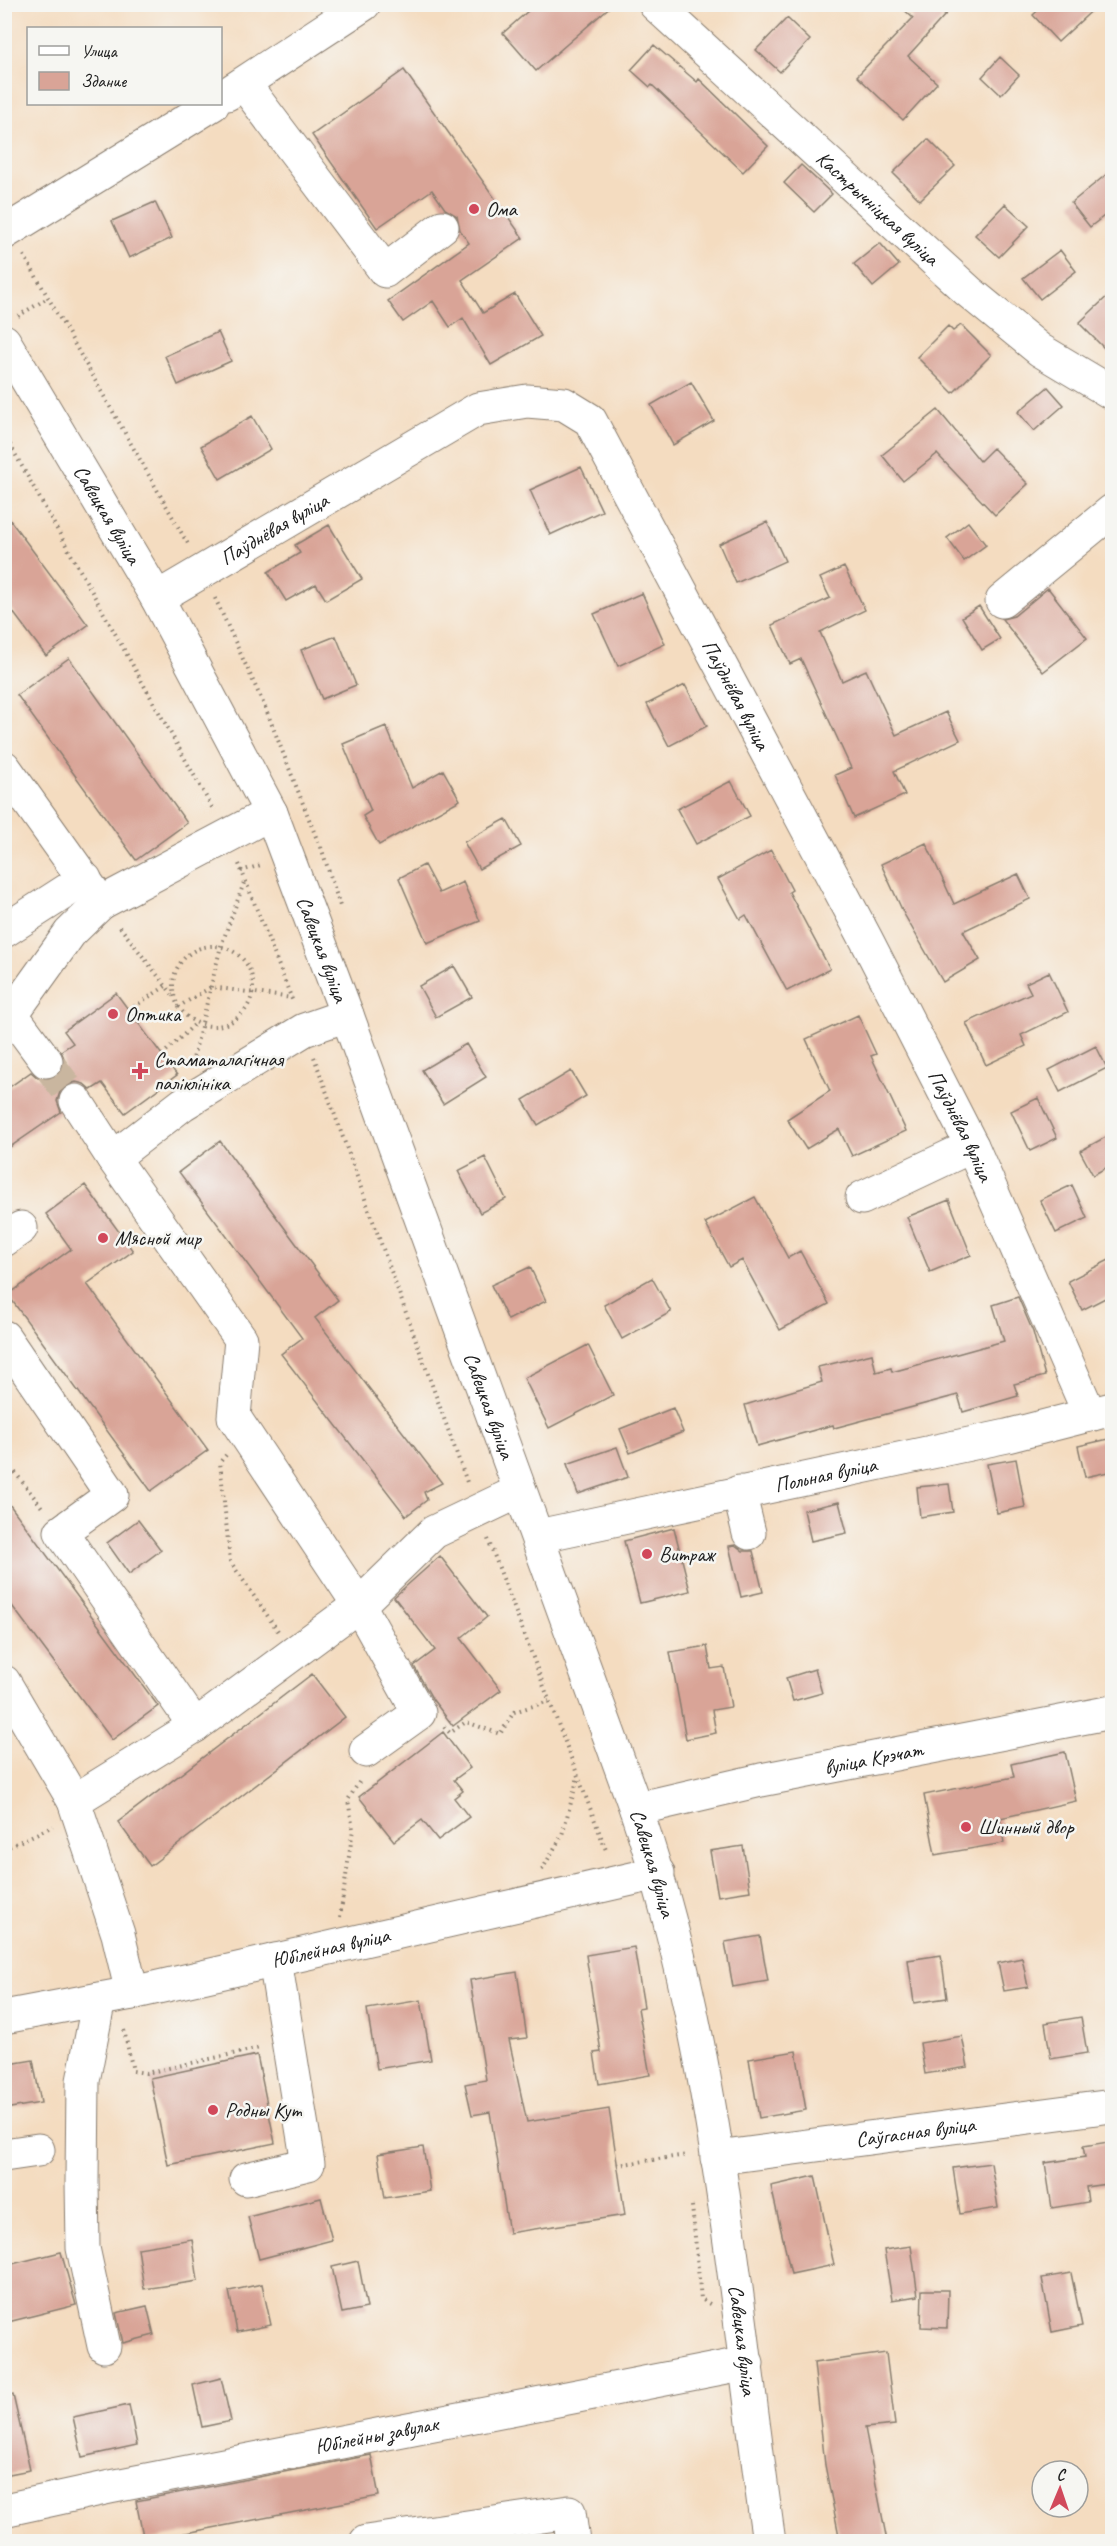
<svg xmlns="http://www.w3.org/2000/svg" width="1117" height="2546" viewBox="0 0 1117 2546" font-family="Caveat,sans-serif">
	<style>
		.building { fill: #d9a497 }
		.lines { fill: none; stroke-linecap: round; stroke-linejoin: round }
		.minor-tunnel { stroke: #c9b69f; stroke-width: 33; stroke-dasharray: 33 16; stroke-linecap: butt }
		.minor-casing { stroke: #887c6e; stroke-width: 35 }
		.path { stroke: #887c6e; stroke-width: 4; stroke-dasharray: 1.5 4.5; stroke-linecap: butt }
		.minor { stroke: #fff; stroke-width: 33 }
		.poi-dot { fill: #d1495b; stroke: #f6f6f2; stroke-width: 2 }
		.labels { text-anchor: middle; stroke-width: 5; stroke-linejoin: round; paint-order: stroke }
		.street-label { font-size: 21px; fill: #1c1c1c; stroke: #f6f6f2 }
		.poi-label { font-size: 21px; fill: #1c1c1c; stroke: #f6f6f2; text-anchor: start }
	</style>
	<rect width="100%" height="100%" fill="#f6f6f2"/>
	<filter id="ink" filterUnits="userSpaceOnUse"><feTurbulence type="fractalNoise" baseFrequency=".0167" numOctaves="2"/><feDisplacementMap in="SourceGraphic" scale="12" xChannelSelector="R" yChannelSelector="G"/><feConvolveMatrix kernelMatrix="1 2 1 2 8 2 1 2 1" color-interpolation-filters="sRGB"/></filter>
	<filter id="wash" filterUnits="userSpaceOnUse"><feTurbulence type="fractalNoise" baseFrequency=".008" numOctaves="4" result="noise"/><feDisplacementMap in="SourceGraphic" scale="24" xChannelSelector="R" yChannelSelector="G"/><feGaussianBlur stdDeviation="1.35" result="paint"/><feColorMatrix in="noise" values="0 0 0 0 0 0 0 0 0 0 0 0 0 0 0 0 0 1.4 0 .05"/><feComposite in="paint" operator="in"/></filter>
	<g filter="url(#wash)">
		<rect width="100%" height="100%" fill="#f4dcc0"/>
		<g id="blocks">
			<path class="building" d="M536,4H613L536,71L503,33Z
				M898,4H955L908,56L937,83L903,120L857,76L913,18Z
				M1045,4H1099L1058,42L1033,15Z
				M787,18L810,40L780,72L756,50Z
				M654,45L697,82L699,79L768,146L743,172L652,85L650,87L631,70Z
				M1000,57L1019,75L1001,95L982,77Z
				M404,70L523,238L462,280L483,313L515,294L541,336L491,365L463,318L450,327L433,301L403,322L388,301L469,243L460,230L457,216L445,209L432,190L377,228L312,135Z
				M928,139L955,166L920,200L893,173Z
				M801,165L832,194L814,212L784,183Z
				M1113,169V209L1090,227L1071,203Z
				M155,202L172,238L129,258L112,221Z
				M1005,204L1029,226L999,257L975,235Z
				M880,243L899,265L873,287L854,264Z
				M1060,250L1076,271L1040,299L1023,278Z
				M1113,291V357L1079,323Z
				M961,325L991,355L953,393L917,357L948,326L953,331Z
				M218,332L231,361L178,385L165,356Z
				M691,382L714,421L673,445L651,405Z
				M1048,387L1064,405L1034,431L1018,412Z
				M938,410L980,461L993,448L1028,484L995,515L937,454L903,481L882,455Z
				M252,416L271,449L220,479L201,446Z
				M581,467L602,511L550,535L530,490Z
				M4,512L88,625L46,656L4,600Z
				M767,522L785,561L736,583L719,544Z
				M968,522L986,545L964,561L947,538Z
				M329,525L362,579L326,600L316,584L286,601L268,572L300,553L295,545Z
				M844,567L865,610L820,632L842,681L866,670L896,735L946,712L960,740L894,771L905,795L854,818L835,775L851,768L801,659L790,664L772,625L830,598L820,578Z
				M1048,588L1087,638L1043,672L1002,619L1014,616Z
				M642,593L665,644L618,666L594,614Z
				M979,606L1000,639L982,650L962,617Z
				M336,636L356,685L322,699L301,650Z
				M69,658L187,823L136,860L17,695Z
				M685,685L707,726L669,746L647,704Z
				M386,726L412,788L443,770L460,800L379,845L363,816L371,811L343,744Z
				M731,781L750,816L696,844L677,809Z
				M506,819L521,846L479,869L464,842Z
				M926,843L954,904L1018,874L1030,899L963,931L980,960L943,982L904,914L881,864Z
				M771,850L792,890L789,892L830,969L787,991L746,915L740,919L718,879Z
				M424,865L439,893L463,882L480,921L427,943L399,878Z
				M454,966L472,997L436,1017L419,986Z
				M1049,972L1068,1012L1021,1035L1026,1046L986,1065L966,1023L1031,993L1026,983Z
				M116,993L177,1075L125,1113L102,1083L91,1090L84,1084L76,1082L66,1085L60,1092L57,1101L61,1112L4,1151V1091L31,1072L38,1078L48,1080L58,1076L63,1068L64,1058L61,1051L73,1043L64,1031Z
				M858,1015L876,1054L871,1056L906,1131L852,1156L839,1129L806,1149L787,1119L830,1091L806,1039Z
				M466,1044L486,1077L443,1104L422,1070Z
				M1096,1046L1107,1068L1060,1092L1049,1070Z
				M571,1071L586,1096L538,1125L523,1100Z
				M1038,1098L1057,1138L1030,1151L1011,1111Z
				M1113,1133V1164L1093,1175L1080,1151Z
				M220,1141L338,1300L315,1318L442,1483L424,1492L427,1500L406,1516L281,1354L302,1338L179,1172Z
				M485,1157L506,1199L480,1213L458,1171Z
				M85,1185L133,1251L87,1284L208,1450L151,1491L8,1295L71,1249L46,1214Z
				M1072,1185L1087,1218L1056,1233L1040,1200Z
				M755,1197L788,1258L800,1251L829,1304L780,1330L742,1260L729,1267L705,1223Z
				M949,1200L971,1255L930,1272L907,1217Z
				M1113,1258V1294L1082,1310L1068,1281Z
				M530,1267L546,1301L508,1320L491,1285Z
				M652,1278L671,1312L622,1339L604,1305Z
				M1018,1297L1033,1332L1045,1376L1014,1384L1018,1396L963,1412L958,1395L834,1428L833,1425L757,1446L745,1405L822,1382L818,1367L872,1354L876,1372L891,1368L892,1372L1004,1341L993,1305Z
				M588,1345L613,1395L549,1428L524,1378Z
				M673,1408L683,1432L630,1453L620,1429Z
				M1113,1438V1471L1085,1477L1078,1446Z
				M617,1447L628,1477L578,1494L567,1464Z
				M1016,1459L1025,1507L997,1513L987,1464Z
				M949,1484L953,1512L920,1517L917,1487Z
				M4,1497L158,1706L112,1740L4,1595Z
				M839,1502L847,1533L811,1541L804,1510Z
				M138,1520L161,1550L129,1574L107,1543Z
				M674,1528L690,1591L640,1603L624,1541Z
				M735,1545L743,1551H753L763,1592L741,1597L729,1546Z
				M440,1556L487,1617L461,1638L501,1690L453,1726L433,1700L414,1666L435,1650L394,1597Z
				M707,1646L711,1669L724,1667L731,1707L712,1710L716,1733L686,1739L670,1652Z
				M815,1669L822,1693L793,1701L786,1678Z
				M312,1674L345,1717L150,1866L118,1822Z
				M443,1732L470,1768L454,1780L463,1791L454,1798L469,1817L438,1840L422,1820L394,1841L359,1797Z
				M1065,1752L1076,1801L1000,1818L1004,1843L935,1855L924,1795L1014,1777L1011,1764Z
				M743,1846L750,1891L718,1896L710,1851Z
				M760,1936L768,1981L733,1987L725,1942Z
				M634,1947L644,2007L638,2008L650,2075L599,2084L594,2053L601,2052L586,1955Z
				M941,1955L947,1998L914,2003L908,1960Z
				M1022,1958L1028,1987L1004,1991L998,1963Z
				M517,1972L527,2038L509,2040L527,2122L609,2109L625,2215L509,2233L490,2112L472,2115L465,2084L486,2080L470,1980Z
				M421,2000L431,2060L377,2069L367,2009Z
				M1081,2017L1087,2053L1051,2059L1045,2023Z
				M962,2036L968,2067L925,2074L920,2043Z
				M796,2051L806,2110L759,2118L749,2059Z
				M257,2055L275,2143L168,2165L150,2078Z
				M33,2060L41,2103L4,2109V2065Z
				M1108,2142L1113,2183L1086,2187L1088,2202L1052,2208L1045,2163L1085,2157L1083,2146Z
				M423,2147L430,2191L385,2198L378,2154Z
				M991,2163L998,2208L960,2214L953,2168Z
				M815,2176L834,2265L791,2274L771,2186Z
				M321,2198L332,2240L259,2259L248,2217Z
				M192,2239L198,2281L144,2289L138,2248Z
				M911,2246L918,2296L892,2300L884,2250Z
				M61,2252L76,2305L4,2323V2266Z
				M358,2261L367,2308L342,2313L332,2267Z
				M1071,2273L1082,2326L1052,2332L1042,2278Z
				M262,2284L271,2325L237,2332L229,2291Z
				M922,2290H948L947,2328L921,2327Z
				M147,2306L154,2335L123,2343L116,2313Z
				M886,2353L895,2425L865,2428L887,2541H840L825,2465L814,2363Z
				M221,2378L231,2421L202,2427L193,2385Z
				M13,2395L30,2470L4,2475V2396Z
				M129,2405L137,2445L82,2457L73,2417Z
				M371,2455L379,2496L144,2541L136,2501Z"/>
		</g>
	</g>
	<g filter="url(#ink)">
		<use href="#blocks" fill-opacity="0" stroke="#887c6e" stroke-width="1.5"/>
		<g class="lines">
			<path class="minor-tunnel" d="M46,1061L76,1101"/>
			<defs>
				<g id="minor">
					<path id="s1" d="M655,4L968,291L1040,350L1112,393"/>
					<path d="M244,84L385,271L442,227"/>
					<path d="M227,94L364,4"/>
					<path d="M4,233L213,104"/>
					<path id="s2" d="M4,341L157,598L271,813L347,1015L636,1809C717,2045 734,2296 769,2542"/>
					<path id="s3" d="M157,598L478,409L527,401L564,404L590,420L866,939L972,1146L1090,1415"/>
					<path d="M1002,601L1112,511"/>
					<path d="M4,767L101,903L271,813"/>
					<path d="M4,931L85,879"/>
					<path d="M4,1004L46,1061"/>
					<path d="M4,1020L12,1014L70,933L101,903"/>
					<path d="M76,1101L113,1158L183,1104L304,1030L347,1015"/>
					<path d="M113,1158L241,1339L234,1417L359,1605L419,1713L366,1751"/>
					<path d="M862,1198L972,1146"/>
					<path d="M4,1240L21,1228"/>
					<path d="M4,1337L112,1495L61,1532L195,1726"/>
					<path d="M739,1492L749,1533"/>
					<path id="s4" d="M538,1536L1007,1436L1112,1409"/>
					<path d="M4,1682L74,1801L118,1934L132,1993"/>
					<path d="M74,1801L195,1726L359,1605L434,1532L520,1491"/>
					<path id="s5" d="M636,1809L761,1780L1112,1712"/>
					<path d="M99,1999L83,2081L82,2181L83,2248L104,2346"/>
					<path id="s6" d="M4,2017L132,1993L658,1873"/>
					<path d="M4,2155L38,2150"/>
					<path id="s7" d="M717,2158L1112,2106"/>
					<path d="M246,2179L308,2164L275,1960"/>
					<path id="s8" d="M4,2510L110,2487L747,2363"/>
					<path d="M366,2542L569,2512L573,2542"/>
				</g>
			</defs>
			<use href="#minor" class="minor-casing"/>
			<path class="path" d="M24,255L189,546
				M18,316L48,298
				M4,434L214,811
				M215,598L265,707L320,847
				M321,847L340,906
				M239,864L293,1002
				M241,871L261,865
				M120,927L172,994
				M173 986a40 40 0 1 1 80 0a40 40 0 1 1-80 0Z
				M178,1007L211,987L292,998
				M129,1010L166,986
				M162,1055L195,1024
				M314,1057L468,1485
				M192,1063L221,946L245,880
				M226,1455L220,1462L230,1561L278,1631
				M4,1458L44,1510
				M488,1539L606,1850
				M444,1727L450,1733L466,1722L500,1734L514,1712L549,1701
				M4,1849L53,1826
				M542,1870L562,1835L578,1777
				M340,1917L353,1829L348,1800L361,1779
				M124,2030L133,2071L146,2073L260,2048
				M617,2165L687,2155
				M692,2206L701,2299L710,2304"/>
			<use href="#minor" class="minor"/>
		</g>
	</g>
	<g class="poi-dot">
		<circle cx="474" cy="209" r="6"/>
		<circle cx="113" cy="1014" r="6"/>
		<path d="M137 1062h6v6h6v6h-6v6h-6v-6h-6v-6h6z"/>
		<circle cx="103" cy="1238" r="6"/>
		<circle cx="647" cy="1554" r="6"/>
		<circle cx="966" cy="1827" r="6"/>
		<circle cx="213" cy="2110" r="6"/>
	</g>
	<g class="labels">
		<g class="street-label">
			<text dy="7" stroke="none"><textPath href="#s1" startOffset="302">Кастрычніцкая вуліца</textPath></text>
			<text dy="7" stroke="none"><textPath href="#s2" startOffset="202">Савецкая вуліца</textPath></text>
			<text dy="7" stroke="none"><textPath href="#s3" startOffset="136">Паўднёвая вуліца</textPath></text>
			<text dy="7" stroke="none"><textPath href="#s3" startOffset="801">Паўднёвая вуліца</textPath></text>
			<text dy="7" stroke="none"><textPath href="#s2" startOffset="688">Савецкая вуліца</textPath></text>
			<text dy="7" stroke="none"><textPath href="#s3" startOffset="1287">Паўднёвая вуліца</textPath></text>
			<text dy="7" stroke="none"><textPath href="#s2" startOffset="1174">Савецкая вуліца</textPath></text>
			<text dy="7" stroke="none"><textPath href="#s4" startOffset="294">Польная вуліца</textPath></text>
			<text dy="7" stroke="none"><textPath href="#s5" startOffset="243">вуліца Крэчат</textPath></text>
			<text dy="7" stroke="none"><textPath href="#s2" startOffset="1660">Савецкая вуліца</textPath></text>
			<text dy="7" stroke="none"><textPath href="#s6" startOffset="334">Юбілейная вуліца</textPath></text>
			<text dy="7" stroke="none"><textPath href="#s7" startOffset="200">Саўгасная вуліца</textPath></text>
			<text dy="7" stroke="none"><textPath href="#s2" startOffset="2146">Савецкая вуліца</textPath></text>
			<text dy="7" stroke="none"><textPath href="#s8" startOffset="380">Юбілейны завулак</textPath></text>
		</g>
		<g class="poi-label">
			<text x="486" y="216">Ома</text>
			<text x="125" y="1021">Оптика</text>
			<text x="154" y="1066">Стаматалагічная<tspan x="154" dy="24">паліклініка</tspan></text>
			<text x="115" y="1245">Мясной мир</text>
			<text x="659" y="1561">Витраж</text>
			<text x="978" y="1834">Шинный двор</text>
			<text x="225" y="2117">Родны Кут</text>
		</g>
	</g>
	<rect width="1117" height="2546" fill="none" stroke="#f6f6f2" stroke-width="24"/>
	<rect x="27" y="27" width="195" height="78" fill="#f6f6f2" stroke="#9f9f9c" stroke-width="1.5"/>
	<rect x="39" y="46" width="30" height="9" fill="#ffffff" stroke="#9f9f9c" stroke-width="1.5"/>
	<text x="81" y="57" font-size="18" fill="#1c1c1c">Улица</text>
	<rect x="39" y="72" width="30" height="18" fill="#d9a497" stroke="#9f9f9c" stroke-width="1.5"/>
	<text x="81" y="87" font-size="18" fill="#1c1c1c">Здание</text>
	<g transform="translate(1060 2489) rotate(2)"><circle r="28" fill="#f6f6f2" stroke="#9f9f9c" stroke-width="1.5"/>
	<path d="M0-4.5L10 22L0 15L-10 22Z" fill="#d1495b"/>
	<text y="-9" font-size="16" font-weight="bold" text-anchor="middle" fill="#1c1c1c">С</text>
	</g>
</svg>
